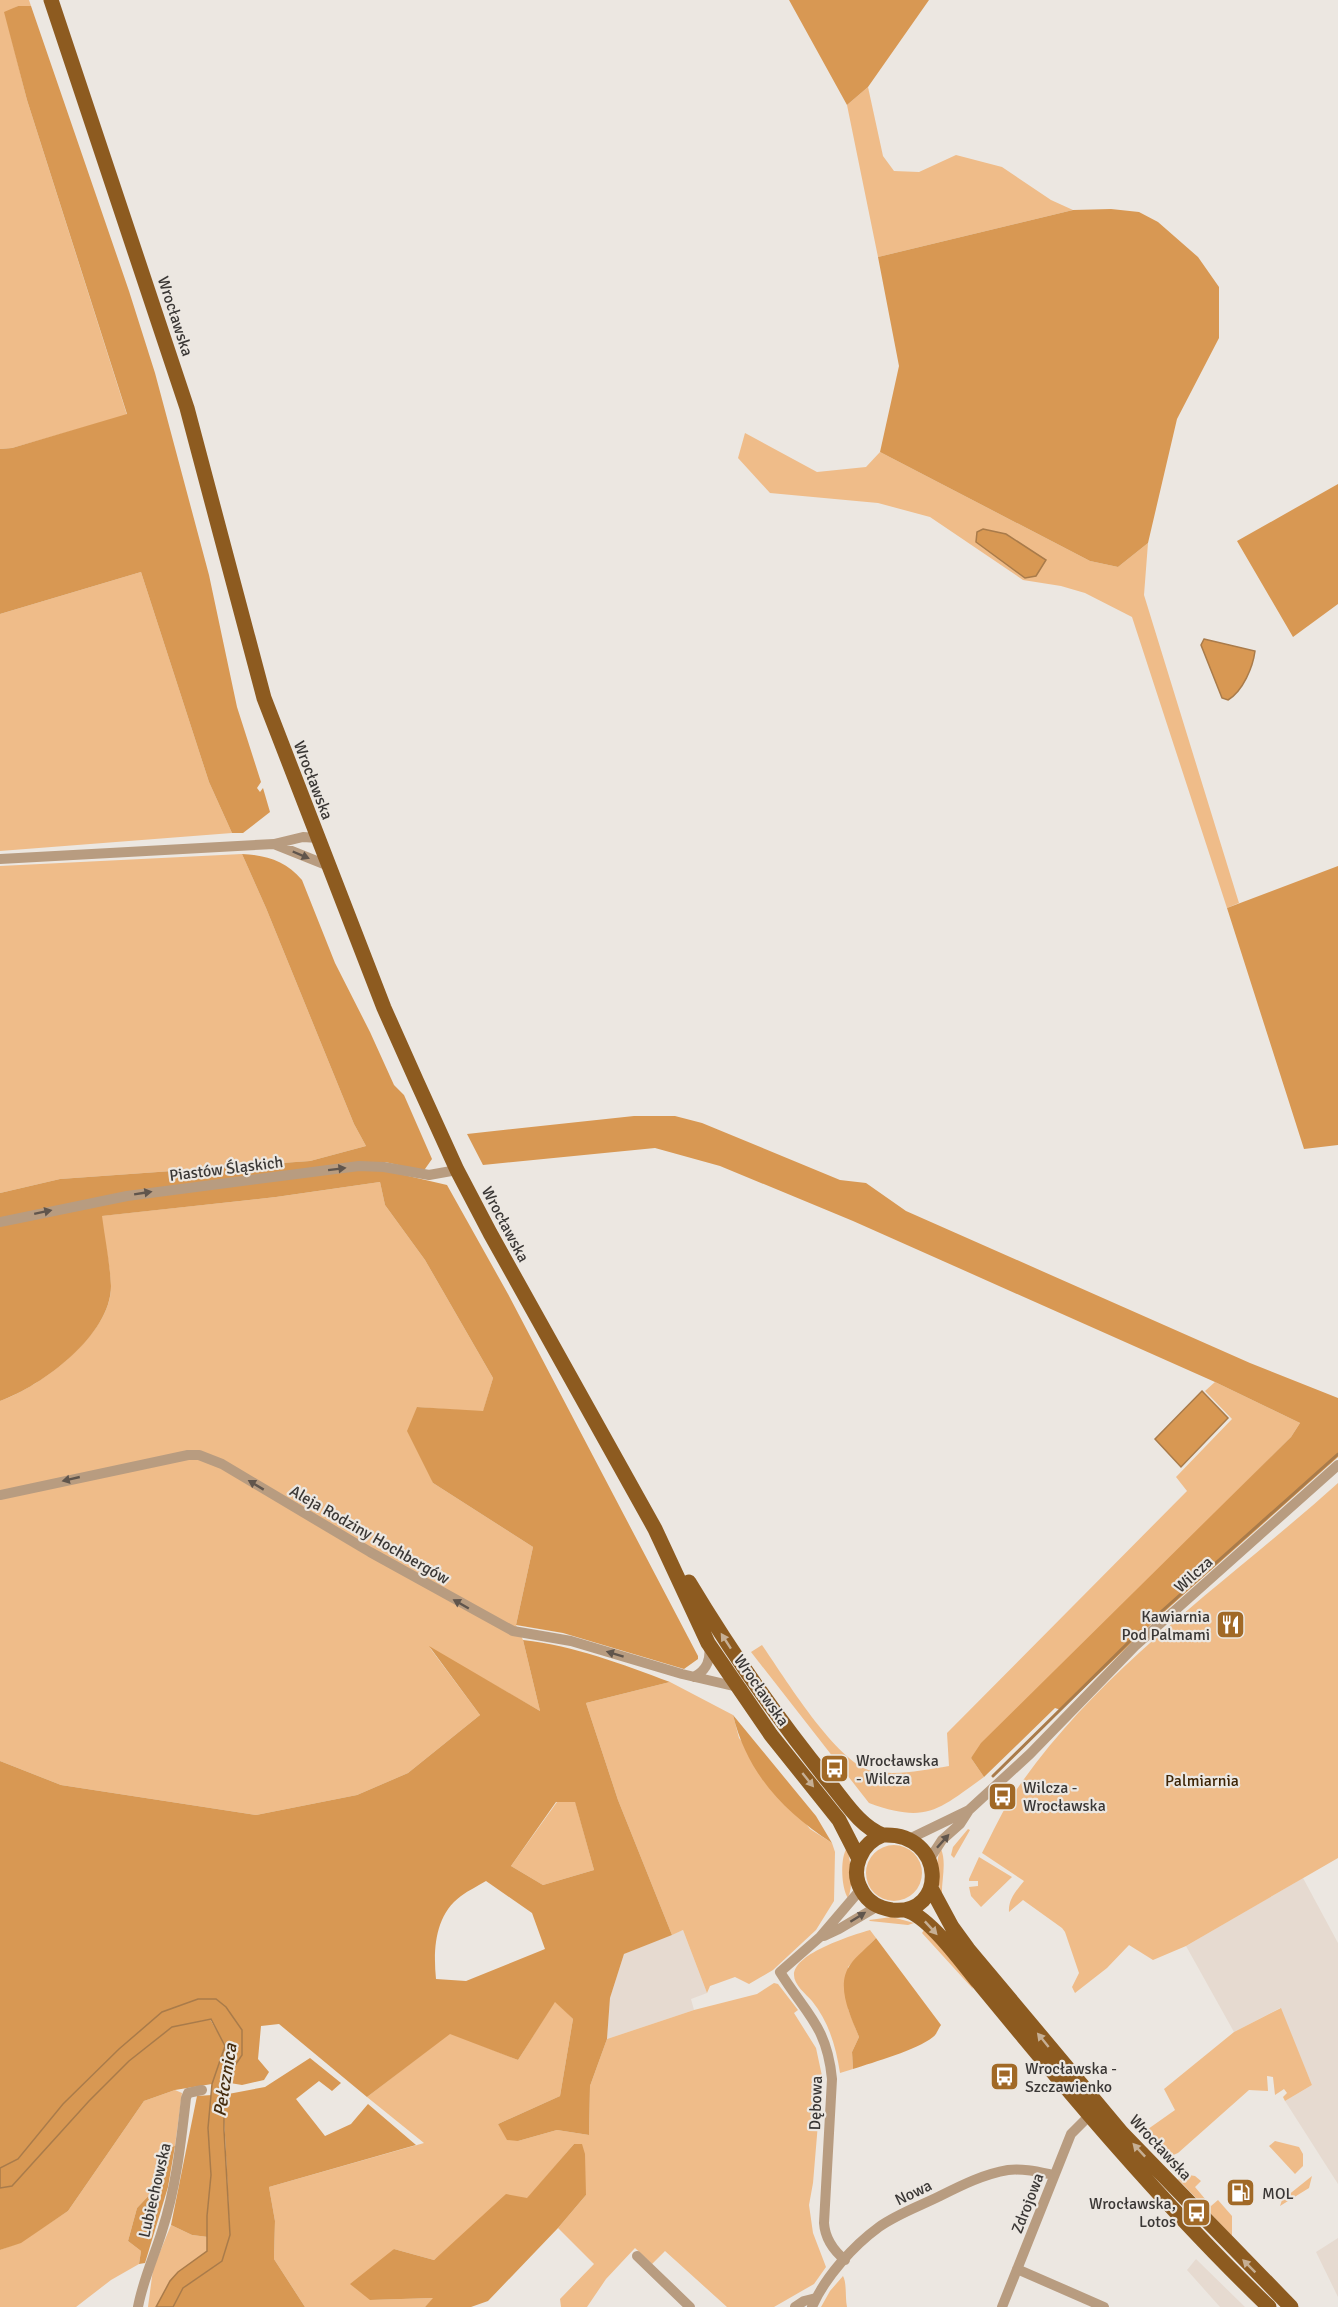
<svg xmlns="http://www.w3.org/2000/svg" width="1338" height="2307" viewBox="0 0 1338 2307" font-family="Signika,sans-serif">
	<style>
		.built { fill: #e6dad0 }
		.green { fill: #efbc89 }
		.forest { fill: #d89853; fill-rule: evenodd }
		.water { fill: #d89853; stroke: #a97b4a; stroke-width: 1.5 }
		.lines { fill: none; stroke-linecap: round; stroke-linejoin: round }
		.stream { stroke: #a97b4a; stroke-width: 3 }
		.minor { stroke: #b89c80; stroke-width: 10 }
		.primary { stroke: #8d5b20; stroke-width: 15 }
		.oneway { fill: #60554c }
		.oneway2 { fill: #c6af94 }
		.labels { text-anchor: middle; stroke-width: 4.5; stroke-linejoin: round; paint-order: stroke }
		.street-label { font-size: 16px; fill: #3a3735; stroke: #ece7e1 }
		.poi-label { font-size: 16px; fill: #3a3735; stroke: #ece7e1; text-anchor: start }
		.park-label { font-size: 16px; fill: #3e2506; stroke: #ece7e1 }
		.water-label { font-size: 18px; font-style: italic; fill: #442a0b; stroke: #ece7e1 }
	</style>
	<rect width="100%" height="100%" fill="#ece7e1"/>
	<path class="built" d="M1303,1878L1338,1943V2184L1285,2101L1312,2085L1280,2008L1234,2032L1186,1946Z
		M683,1930L707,1993L691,1999L694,2010L607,2039L610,1998L624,1954Z
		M1338,2238V2297L1316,2252Z
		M1196,2259L1245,2307H1220L1187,2270Z"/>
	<path class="green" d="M0,0H29L31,6H18L5,13L27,100L127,415L12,448L0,449Z
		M868,87L883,156L894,171L919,172L956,155L1002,167L1051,200L1073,210L878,257L847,105Z
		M745,433L817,472L866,467L880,452L1090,561L1118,567L1148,543L1144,595L1239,903L1227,908L1132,617L1085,593L1061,586L1023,580L930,517L878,503L770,493L738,458Z
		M141,572L209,782L232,833L0,851V614Z
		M242,854L266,908L354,1124L366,1146L310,1161L60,1179L0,1193V866Z
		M380,1182L385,1205L425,1260L493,1378L483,1412L417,1407L433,1483L533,1547L516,1625L523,1640L540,1711L430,1648L480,1715L408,1773L357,1795L256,1815L61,1785L0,1761V1401C41,1387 112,1333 111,1286C110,1263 104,1239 101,1216L276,1197Z
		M1215,1382L1300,1423L1291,1437L971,1758L984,1777C938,1810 927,1824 869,1803L751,1652L762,1645C783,1675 837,1764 872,1771C897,1776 924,1770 949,1766L947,1733L1187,1491L1176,1477L1232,1419L1205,1391Z
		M1338,1483V1858L1186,1946L1153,1960L1129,1945L1107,1968L1075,1993L1072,1987L1079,1973L1065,1932L1062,1928L1023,1900L1009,1912C1008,1899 1017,1890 1024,1881L982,1853C993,1832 1003,1809 1017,1789C1101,1667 1229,1581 1338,1483Z
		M670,1682L733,1715L739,1738L810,1829L832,1843L835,1852L834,1901L816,1930L773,1970L749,1984L735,1977L710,1986L707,1993L683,1930L672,1935L618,1800L586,1703Z
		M575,1801L594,1870L543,1885L511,1866L557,1802Z
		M968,1829L970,1830L954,1858L951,1855L953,1847Z
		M866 1873a28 28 0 1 1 56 0a28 28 0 1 1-56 0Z
		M847,1848C851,1863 854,1883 848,1898C841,1888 840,1857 847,1848Z
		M941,1849C947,1863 941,1882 942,1897C938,1882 934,1862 941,1849Z
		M979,1857L1012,1877L981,1907L971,1896L969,1887L978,1886V1881H969V1879Z
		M892,1917L914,1923L908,1925L870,1921L869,1920Z
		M870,1930L876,1938L848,1967V2009L859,2037L852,2052L853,2069L840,2073C836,2047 829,2022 812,2001C806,1994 794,1985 794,1975C794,1953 853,1935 870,1930Z
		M924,1930C936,1943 970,1972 973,1989L922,1933Z
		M774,1983L778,1984L798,2010L794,2013L816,2048L822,2076L813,2183L809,2205L813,2233L826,2267L814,2284L774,2307H727L665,2251L652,2264L635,2248L606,2279L587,2307H561L560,2299L594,2264L558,2228L586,2195L574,2144L527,2199L463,2236L434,2260L394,2249L370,2300L434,2298L425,2307H305L274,2259L275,2221L269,2187L424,2143L367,2097L450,2033L518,2060L555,2001L573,2019L560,2096L498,2124L518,2141L557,2130L589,2135L590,2086L607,2039L694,2010L757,1994Z
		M1281,2008L1312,2085L1285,2101L1283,2097L1287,2093L1284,2089L1275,2095L1273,2077L1267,2076L1268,2091L1249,2090L1178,2153L1164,2159L1141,2134L1175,2110L1164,2089L1234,2032Z
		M175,2090L182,2093L175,2146L167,2149L154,2190L137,2208L128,2241L141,2251L139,2264L111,2280L76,2307H0V2250L21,2242L68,2211L144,2101Z
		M1275,2141L1299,2147L1303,2154V2166L1295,2174L1269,2146Z
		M1189,2175L1195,2176L1201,2181L1195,2187L1211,2206L1218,2200L1232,2216V2236L1178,2179Z
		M1312,2176L1309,2188L1280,2206L1282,2200Z
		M171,2225L192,2235L208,2237L207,2252L178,2272L170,2281L156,2307H148L153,2269Z
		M843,2276C847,2283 845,2298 847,2307H821L830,2291Z"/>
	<path class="forest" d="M789,0H929L868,87L847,105Z
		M18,6H31L129,291L155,373L209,575L237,707L261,782L257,788L260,792L263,788L270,812L243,833H232L209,782L141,572L0,614V449L12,448L127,414L27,100L4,12Z
		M1111,209L1139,212L1158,222L1198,257L1219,287V338L1177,419L1148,543L1118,567L1090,561L880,452L899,366L878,257L1073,210Z
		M1338,484V604L1293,637L1237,541Z
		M242,854C266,855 286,861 302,880L335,963L370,1032L394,1085L404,1095L432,1159L425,1169L420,1170L385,1162H373L391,1172L447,1185L508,1294L698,1656V1659L684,1669L563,1633L516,1625L533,1547L433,1483L407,1431L417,1407L483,1411L493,1378L425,1260L385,1205L380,1182L276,1197L102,1216C105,1239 110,1263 111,1286C111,1335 42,1386 0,1401V1193L60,1179L310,1161L366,1146L354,1124L266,908Z
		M1338,866V1145L1304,1149L1227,908Z
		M634,1116H675L702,1123L840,1180L866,1183L906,1211L1250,1363L1338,1398V1457L1163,1613L1061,1710L1055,1708L984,1777L971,1758L981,1743L1291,1437L1300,1423L1215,1382L853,1221L720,1166L655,1148L483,1165L467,1134Z
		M523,1640C575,1646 622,1664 670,1682L586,1703L618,1800L672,1935L624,1954L610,1998L607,2039L590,2086L589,2135L557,2130L518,2141L507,2140L498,2124L560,2096L573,2019L555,2002L518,2060L450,2034L367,2097L279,2024L261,2026L258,2059L269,2072L264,2080L242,2085L224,2082L242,2055L216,2000L119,2049L63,2104L18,2159L0,2168V1761L61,1785L256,1815L357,1795L408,1773L480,1715L429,1646L540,1711ZM556,1802H575L594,1870L543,1885L511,1866ZM486,1881L532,1913L545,1949L466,1981L436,1979C433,1949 435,1915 461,1896C469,1890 478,1886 486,1881Z
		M733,1715L816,1816L832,1843C783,1811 747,1773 733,1715Z
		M876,1938L941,2025C938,2029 937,2034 933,2037C917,2050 874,2062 853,2069L852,2052L859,2037C851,2017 835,1986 850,1965C857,1955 868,1947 876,1938Z
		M210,2019L225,2045L212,2084L175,2090L144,2101L68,2211L21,2243L0,2250V2188L12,2186L89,2101L129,2061L172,2027Z
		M310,2058L341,2083L332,2091L319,2081L296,2099L325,2136L351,2124L368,2104L416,2145L269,2187L275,2221L274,2259L305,2307H173L183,2288L222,2261L230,2235L223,2095L265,2087Z
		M212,2095L208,2128L211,2175L207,2216L208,2237L192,2235L171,2225L197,2096Z
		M574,2144H582L585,2154L586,2195L558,2228L488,2301L471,2307H425L433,2298L370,2300L350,2284L394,2249L434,2260L506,2194L527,2198Z
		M175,2146L168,2187L145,2263L139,2264L141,2251L128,2241L137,2208L154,2190L167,2148Z"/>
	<path class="water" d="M983,529L1006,534L1046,560L1036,576L1025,578L976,542L977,532Z
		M1204,639L1255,651C1253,667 1243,691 1228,700L1222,698L1201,645Z
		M1202,1391L1228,1418L1181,1467L1155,1439Z
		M198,1999H216L226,2007L242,2030V2055L224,2082V2130L230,2235L222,2261L183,2288L173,2307H156L170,2281L178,2272L207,2251V2216L211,2175L208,2128L212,2084L225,2046L211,2019L172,2027L129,2061L89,2101L12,2186L0,2188V2168L18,2159L63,2104L119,2049L162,2012Z"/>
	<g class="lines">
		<path class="stream" d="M1153,1619L1338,1454
			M993,1776L1140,1631"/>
		<path class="minor" d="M274,844L329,866
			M0,859L274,844L303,837L318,838
			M0,1222L127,1196L359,1166L384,1167L429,1175L457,1170
			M0,1495L188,1455H199L222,1464L370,1552L513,1631L571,1641L682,1674L742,1688
			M694,1677C707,1670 711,1660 709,1646
			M909,1839L969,1810
			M929,1860L942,1840L960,1824L969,1810L1030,1754L1135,1646L1338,1465
			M824,1936L839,1929L878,1906
			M637,2256L690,2307
			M845,2260C833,2250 825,2238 824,2223L832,2079C827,2026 806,2014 780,1972L820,1937L861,1889
			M1017,2269L1104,2307
			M138,2307C143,2280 154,2257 162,2231C176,2188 181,2142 186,2098L188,2093L202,2090
			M795,2307L804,2301L816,2298
			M812,2307C825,2277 853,2246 879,2227C897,2214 920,2206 940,2196C962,2185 984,2174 1008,2170C1023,2168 1039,2172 1054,2175
			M1002,2307L1071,2134L1089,2116"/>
		<path class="primary" d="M51,0L187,408L264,698L384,1008L417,1082L457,1170L490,1233L655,1529L708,1643L771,1735L839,1820L859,1859
			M689,1582C731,1652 777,1718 828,1781C844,1800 860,1827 883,1835
			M883,1835C946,1832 948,1916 892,1910C879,1908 868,1902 862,1891C849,1870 861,1843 883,1835Z
			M931,1888L952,1927L968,1949L1122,2133L1291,2307
			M905,1910C929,1916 962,1963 978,1982C1071,2095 1164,2206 1269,2307"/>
	</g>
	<defs><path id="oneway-solid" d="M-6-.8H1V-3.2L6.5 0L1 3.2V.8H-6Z" transform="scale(1.5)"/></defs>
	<g class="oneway">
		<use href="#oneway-solid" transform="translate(301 855) rotate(23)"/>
		<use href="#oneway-solid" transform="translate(337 1169) rotate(-7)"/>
		<use href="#oneway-solid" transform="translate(143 1193) rotate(-9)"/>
		<use href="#oneway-solid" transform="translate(43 1212) rotate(-12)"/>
		<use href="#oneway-solid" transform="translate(71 1479) rotate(167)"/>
		<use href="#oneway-solid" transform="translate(256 1485) rotate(-149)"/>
		<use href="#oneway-solid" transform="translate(461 1604) rotate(-150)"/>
		<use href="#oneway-solid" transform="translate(615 1654) rotate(-163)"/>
		<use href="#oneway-solid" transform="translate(943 1841) rotate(-48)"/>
		<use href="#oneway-solid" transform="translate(858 1917) rotate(-32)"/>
	</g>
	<g class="oneway2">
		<use href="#oneway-solid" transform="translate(726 1641) rotate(-123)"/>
		<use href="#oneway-solid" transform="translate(808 1780) rotate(51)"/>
		<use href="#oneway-solid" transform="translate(931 1928) rotate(47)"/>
		<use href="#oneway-solid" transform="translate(1043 2040) rotate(-129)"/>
		<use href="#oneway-solid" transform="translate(1139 2150) rotate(-133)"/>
		<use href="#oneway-solid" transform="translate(1249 2266) rotate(-135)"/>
	</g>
	<defs>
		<symbol id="restaurant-square" viewBox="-11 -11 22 22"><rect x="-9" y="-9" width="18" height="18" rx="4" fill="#a16926" stroke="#ece7e1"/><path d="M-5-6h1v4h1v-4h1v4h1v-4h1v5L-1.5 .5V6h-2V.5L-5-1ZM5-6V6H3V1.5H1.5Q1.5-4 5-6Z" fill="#fff"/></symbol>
		<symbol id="bus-square" viewBox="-11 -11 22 22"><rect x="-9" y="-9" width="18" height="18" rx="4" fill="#a16926" stroke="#ece7e1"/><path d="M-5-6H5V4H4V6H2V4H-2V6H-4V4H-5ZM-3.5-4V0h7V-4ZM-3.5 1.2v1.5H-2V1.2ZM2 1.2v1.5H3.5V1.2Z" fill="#fff"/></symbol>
		<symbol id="fuel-square" viewBox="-11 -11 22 22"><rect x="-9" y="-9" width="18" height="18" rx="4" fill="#a16926" stroke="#ece7e1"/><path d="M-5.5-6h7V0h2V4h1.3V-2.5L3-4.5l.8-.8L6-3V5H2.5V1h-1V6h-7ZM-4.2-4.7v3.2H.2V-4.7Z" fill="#fff"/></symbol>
	</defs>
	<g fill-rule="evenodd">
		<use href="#restaurant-square" x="1214" y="1608" width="33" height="33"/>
		<use href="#bus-square" x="818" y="1752" width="33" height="33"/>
		<use href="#bus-square" x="986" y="1780" width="33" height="33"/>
		<use href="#bus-square" x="988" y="2060" width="33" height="33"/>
		<use href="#fuel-square" x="1224" y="2176" width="33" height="33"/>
		<use href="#bus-square" x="1180" y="2196" width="33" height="33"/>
	</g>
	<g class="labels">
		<g class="street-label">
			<text transform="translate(176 316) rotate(72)" y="6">Wrocławska</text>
			<text transform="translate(314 780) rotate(69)" y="6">Wrocławska</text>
			<text transform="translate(226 1168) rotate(-7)" y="6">Piastów Śląskich</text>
			<text transform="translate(506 1224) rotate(62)" y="6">Wrocławska</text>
			<text transform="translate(370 1534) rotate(30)" y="6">Aleja Rodziny Hochbergów</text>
			<text transform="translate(1193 1574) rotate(-42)" y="6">Wilcza</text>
			<text transform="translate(762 1690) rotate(55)" y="6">Wrocławska</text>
			<text transform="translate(815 2103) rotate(-88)" y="6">Dębowa</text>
			<text transform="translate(1161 2147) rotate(47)" y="6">Wrocławska</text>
			<text transform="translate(154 2190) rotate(-77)" y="6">Lubiechowska</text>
			<text transform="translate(913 2192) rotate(-26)" y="6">Nowa</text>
			<text transform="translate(1027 2203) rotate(-69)" y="6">Zdrojowa</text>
		</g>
		<g class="poi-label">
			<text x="1210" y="1622" text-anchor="end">Kawiarnia<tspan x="1210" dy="18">Pod Palmami</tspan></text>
			<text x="856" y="1766">Wrocławska<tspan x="856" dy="18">- Wilcza</tspan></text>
			<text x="1023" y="1793">Wilcza -<tspan x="1023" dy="18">Wrocławska</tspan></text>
			<text x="1025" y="2074">Wrocławska -<tspan x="1025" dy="18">Szczawienko</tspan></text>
			<text x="1262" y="2199">MOL</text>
			<text x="1176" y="2209" text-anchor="end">Wrocławska,<tspan x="1176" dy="18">Lotos</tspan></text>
		</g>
		<g class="park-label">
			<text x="1202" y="1786">Palmiarnia</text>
		</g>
		<g class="water-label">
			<text transform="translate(225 2080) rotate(-81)" y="6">Pełcznica</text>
		</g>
	</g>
</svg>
